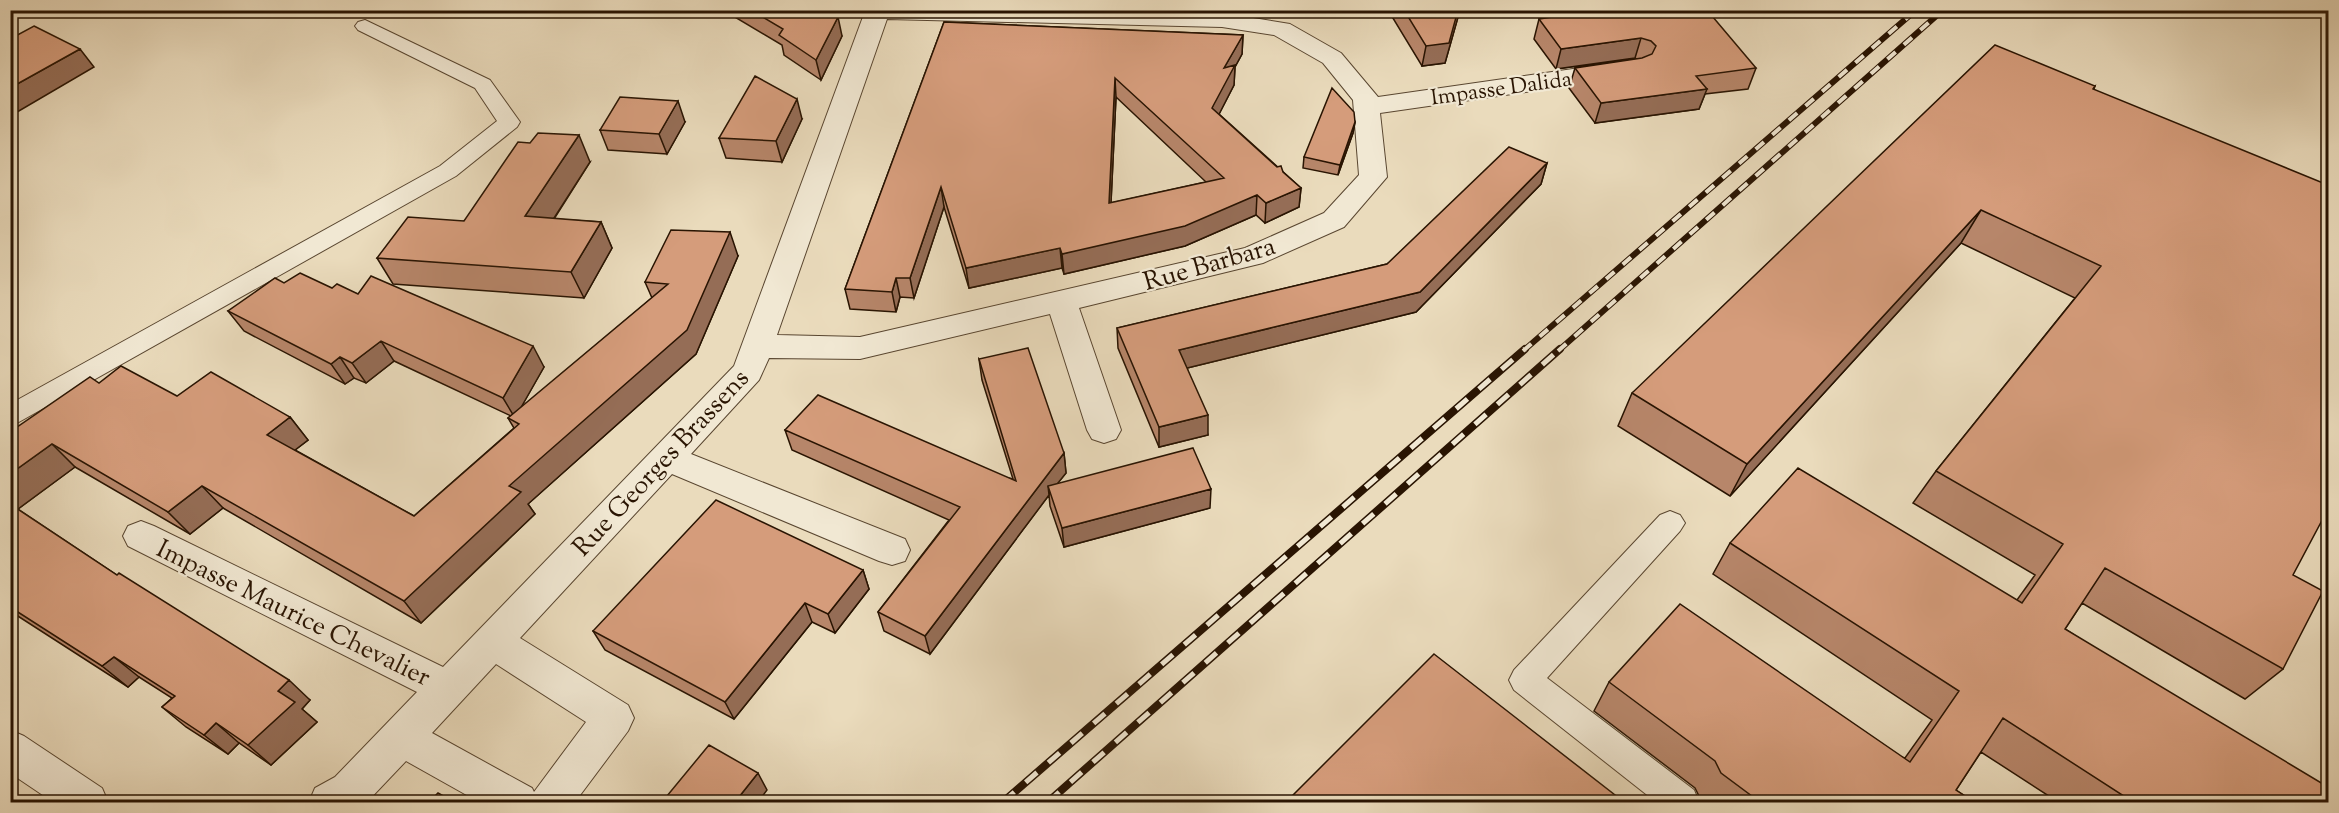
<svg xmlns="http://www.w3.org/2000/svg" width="2339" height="813" viewBox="0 0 2339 813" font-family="'Sorts Mill Goudy',serif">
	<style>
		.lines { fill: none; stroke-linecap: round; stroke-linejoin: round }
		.lane-casing { stroke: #594630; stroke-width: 2 }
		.street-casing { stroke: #594630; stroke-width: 2 }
		.lane { fill: #f1e8d3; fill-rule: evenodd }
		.street { fill: #f1e8d3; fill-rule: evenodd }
		.rail-far1-casing { stroke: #291402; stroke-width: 6 }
		.rail-casing { stroke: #291402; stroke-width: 8 }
		.rail-far1 { stroke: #f1e8d3; stroke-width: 4; stroke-dasharray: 11; stroke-linecap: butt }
		.rail { stroke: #f1e8d3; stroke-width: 5; stroke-dasharray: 15; stroke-linecap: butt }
		.wall { fill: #b7866a; stroke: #291402; stroke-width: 1.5; fill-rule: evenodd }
		.shaded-wall { fill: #956d56; stroke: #291402; stroke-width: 1.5 }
		.building { fill: #d59c7b; stroke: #291402; stroke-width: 1.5; fill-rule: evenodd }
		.labels { text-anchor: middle; stroke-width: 4.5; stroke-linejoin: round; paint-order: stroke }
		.far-street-label { font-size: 22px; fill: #291402; stroke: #f1e8d3 }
		.street-label { font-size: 26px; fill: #291402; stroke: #f1e8d3 }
	</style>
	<rect width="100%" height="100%" fill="#eadbbc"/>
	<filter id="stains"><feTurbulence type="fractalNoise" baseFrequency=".00333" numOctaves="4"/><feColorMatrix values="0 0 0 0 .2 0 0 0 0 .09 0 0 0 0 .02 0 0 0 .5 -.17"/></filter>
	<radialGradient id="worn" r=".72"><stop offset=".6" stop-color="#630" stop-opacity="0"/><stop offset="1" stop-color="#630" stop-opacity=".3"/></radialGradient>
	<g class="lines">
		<defs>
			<path id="lane" d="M365,20L490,80L520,122L517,127L456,176L10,427V404L440,166L497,121L475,88L358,30L355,26L358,22Z
				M1670,511L1680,515L1685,523L1680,531L1547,678L1694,790L1699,802H1656L1514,690L1509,680L1514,670L1660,515Z"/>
			<path id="street" d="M862,10L1222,13L1290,24L1341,53L1378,97L1615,63L1624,66L1628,71L1624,76L1615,79L1380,113L1387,177L1344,227L1263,263L1079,308L1121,430L1116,439L1104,443L1092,439L1087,430L1050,314L860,359L769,358L759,380L691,454L905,539L910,550L905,561L892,565L879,561L672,474L520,638L628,705L634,718L628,731L575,802H479L406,761L367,802H309L315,788L335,777L417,692L128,546L123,536L128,526L141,521L154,526L443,667L734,366L864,14ZM887,19L1222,27L1274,35L1323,63L1353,100L1359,175L1324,213L1245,248L860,337L777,335ZM496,664L586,722L534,792L532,788L432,733Z
				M10,730L24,736L102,788L108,802H53L10,773Z"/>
		</defs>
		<use href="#lane" class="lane-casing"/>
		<use href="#street" class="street-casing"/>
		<use href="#lane" class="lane"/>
		<use href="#street" class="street"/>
		<defs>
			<path id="rail-far1" d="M1523,351L1916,10
				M1558,351L1943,10"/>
			<path id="rail" d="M1003,802L1525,349
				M1048,802L1560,349"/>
		</defs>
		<use href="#rail-far1" class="rail-far1-casing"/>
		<use href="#rail" class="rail-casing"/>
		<use href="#rail-far1" class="rail-far1"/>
		<use href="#rail" class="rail"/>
	</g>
	<path class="wall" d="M723,10H827L842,36L821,80L784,55L782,45Z
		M1388,10H1460L1445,63L1422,66Z
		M1645,14L1756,68L1748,89L1705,94L1699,109L1595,123L1569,88L1575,68L1637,59L1635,58L1556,69L1534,39L1539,19Z
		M944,22L1243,35L1242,54L1235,67L1234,85L1219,114L1301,188L1299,207L1265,223L1256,215L1185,246L1064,274L1062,268L969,288L944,207L914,298L900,297L896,312L850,309L845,289ZM1116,97L1206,182L1111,203Z
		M2095,86L2094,89L2293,575L2283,669L2245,699L2082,603L2065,629L2328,802H2058L1981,752L1956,790L1974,802H1704L1701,800L1695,788L1594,711L1609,682L1905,758L1932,720L1713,574L1730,543L2017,600L2035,575L1913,503L1936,471L2075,298L1961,243L1730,496L1618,426L1632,393Z
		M802,119L782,162L726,158L719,138Z
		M685,122L667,154L608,150L600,130Z
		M1355,122L1353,133L1338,175L1303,168L1304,157Z
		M590,162L554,219L601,222L612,248L584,298L393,284L377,258L464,221Z
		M1547,163L1541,184L1416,312L1187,368L1208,435L1159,447L1118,348L1117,328L1387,264Z
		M738,256L696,354L528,504L535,514L421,623L223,508L190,534L75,467L18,509L117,575L310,700L302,709L317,722L271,765L239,743L228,754L186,727L162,707L172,698L139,677L128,687L10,611V432L99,383L290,417L308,440L295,450L414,516L514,428L508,418L511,416L394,361L366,383L354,378L345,384L244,331L228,311L332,288L358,294L544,367L520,409L652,298L645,282Z
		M979,359L1064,453L1066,473L1057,484L1210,508L1064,547L1050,506L1049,495L930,654L884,631L878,612L949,520L792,450L785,430L1013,479L982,380Z
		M863,570L869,589L835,633L812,622L734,719L605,650L593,631Z"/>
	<path class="shaded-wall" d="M1458,10H1460L1445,63L1422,66L1426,46Z
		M838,17L842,36L821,80L816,60Z
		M1243,35L1242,54L1235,67L1234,85L1212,128V108L1224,68Z
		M1641,38L1635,58L1556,69L1561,49Z
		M80,49L94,67L12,115L10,113V88Z
		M1115,78L1116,97L1110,223L1109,203Z
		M1707,89L1699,109L1595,123L1601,103Z
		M797,99L802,119L782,162L776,141Z
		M678,101L685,122L667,154L659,134Z
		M1355,122L1353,133L1338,175L1340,165Z
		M579,135L590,162L538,243L525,216Z
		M1547,163L1541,184L1416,312L1179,370V350L1420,292Z
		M941,187L944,207L914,298L910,278Z
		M1301,188L1299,207L1265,223L1266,203Z
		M1257,195L1256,215L1185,246L1064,274L1062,254Z
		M1981,210L1961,243L1730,496L1747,464Z
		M601,222L612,248L584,298L571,272Z
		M730,232L738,256L696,354L528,504L535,514L421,623L404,601L509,486Z
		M1060,248L1062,268L969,288L966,268Z
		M896,278L900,297L896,312L892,292Z
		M381,341L394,361L366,383L352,363Z
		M533,346L544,367L515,418L503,398Z
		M340,357L354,378L345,384L331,364Z
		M1208,415V435L1159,447V427Z
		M290,417L308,440L286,457L267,435Z
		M52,444L75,467L14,512L10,509V474Z
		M1064,453L1066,473L1050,493L1048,486L1049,495L930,654L925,636Z
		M202,486L223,508L190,534L168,512Z
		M1211,489L1210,508L1064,547L1062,528Z
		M863,570L869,589L835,633L828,614Z
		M805,603L812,622L734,719L725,702Z
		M114,657L139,677L128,687L102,666Z
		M289,680L310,700L302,709L317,722L271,765L248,745L278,691Z
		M216,723L239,743L228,754L204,735Z
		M758,773L767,790L758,802H735Z"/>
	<path class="building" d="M751,10H827L838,17L816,60L779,35L783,29Z
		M1404,10H1458L1449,43L1426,46Z
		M1599,10H1642L1645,14L1679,10H1707L1756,68L1696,76L1707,89L1601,103L1575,68L1642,58L1652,54L1656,46L1651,41L1641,38L1561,49L1539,19Z
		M944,22L1243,35L1224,68L1235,65L1212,108L1277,167L1281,166L1283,172L1301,188L1266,203L1257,195L1185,226L1062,254L1060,248L966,268L941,187L910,278H896L892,292L845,289ZM1115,78L1224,178L1109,203Z
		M34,26L80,49L10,88V39Z
		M1995,45L2095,86L2093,89L2328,185V509L2293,575L2323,591L2283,669L2105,568L2065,629L2328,787V802H2133L2003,718L1956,790L1974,802H1760L1721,773L1715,761L1609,682L1680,604L1910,762L1959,691L1730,543L1798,468L2022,603L2063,544L1936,471L2101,266L1981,210L1747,464L1632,393Z
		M755,76L797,99L776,141L719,138Z
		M1332,88L1354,112L1355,122L1340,165L1304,157Z
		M620,97L678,101L659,134L600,130Z
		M538,133L579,135L525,216L601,222L571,272L377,258L408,217L464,221L518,142L530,143Z
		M1509,147L1547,163L1420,292L1179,350L1208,415L1159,427L1117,328L1387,264Z
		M671,230L730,232L687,330L509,486L521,492L404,601L202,486L168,512L52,444L10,474V432L90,377L99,383L121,366L177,396L211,372L290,417L267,435L414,516L519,424L508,418L668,284L645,282Z
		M300,273L332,288L337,284L358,294L371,276L533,346L503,398L381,341L352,363L340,357L331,364L228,311L275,278L284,283Z
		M1028,348L1064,453L925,636L878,612L960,507L785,430L818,395L1016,481L979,359Z
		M1193,448L1211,489L1062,528L1048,486Z
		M716,500L863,570L828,614L805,603L725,702L593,631Z
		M10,504L117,575L119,573L289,680L278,691L295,702L248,745L216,723L204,735L162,707L175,696L114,657L102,666L10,607Z
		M1434,654L1624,802H1286Z
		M709,745L758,773L735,802H662Z
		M438,793L454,802H429Z"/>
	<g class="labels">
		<g class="far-street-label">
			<text transform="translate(1501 87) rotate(-8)" y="8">Impasse Dalida</text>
		</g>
		<g class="street-label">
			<text transform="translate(1209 263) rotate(-16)" y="9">Rue Barbara</text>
			<text transform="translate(660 462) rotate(-47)" y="9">Rue Georges Brassens</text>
			<text transform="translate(294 612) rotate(26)" y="9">Impasse Maurice Chevalier</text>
		</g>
	</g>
	<rect width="2339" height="813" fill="none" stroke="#eadbbc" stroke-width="36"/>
	<rect x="12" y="12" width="2315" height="789" fill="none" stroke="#291402" stroke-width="3"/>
	<rect x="18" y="18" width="2303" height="777" fill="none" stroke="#291402" stroke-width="1.5"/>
	<rect width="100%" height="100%" filter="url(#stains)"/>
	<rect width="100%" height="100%" fill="url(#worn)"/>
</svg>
